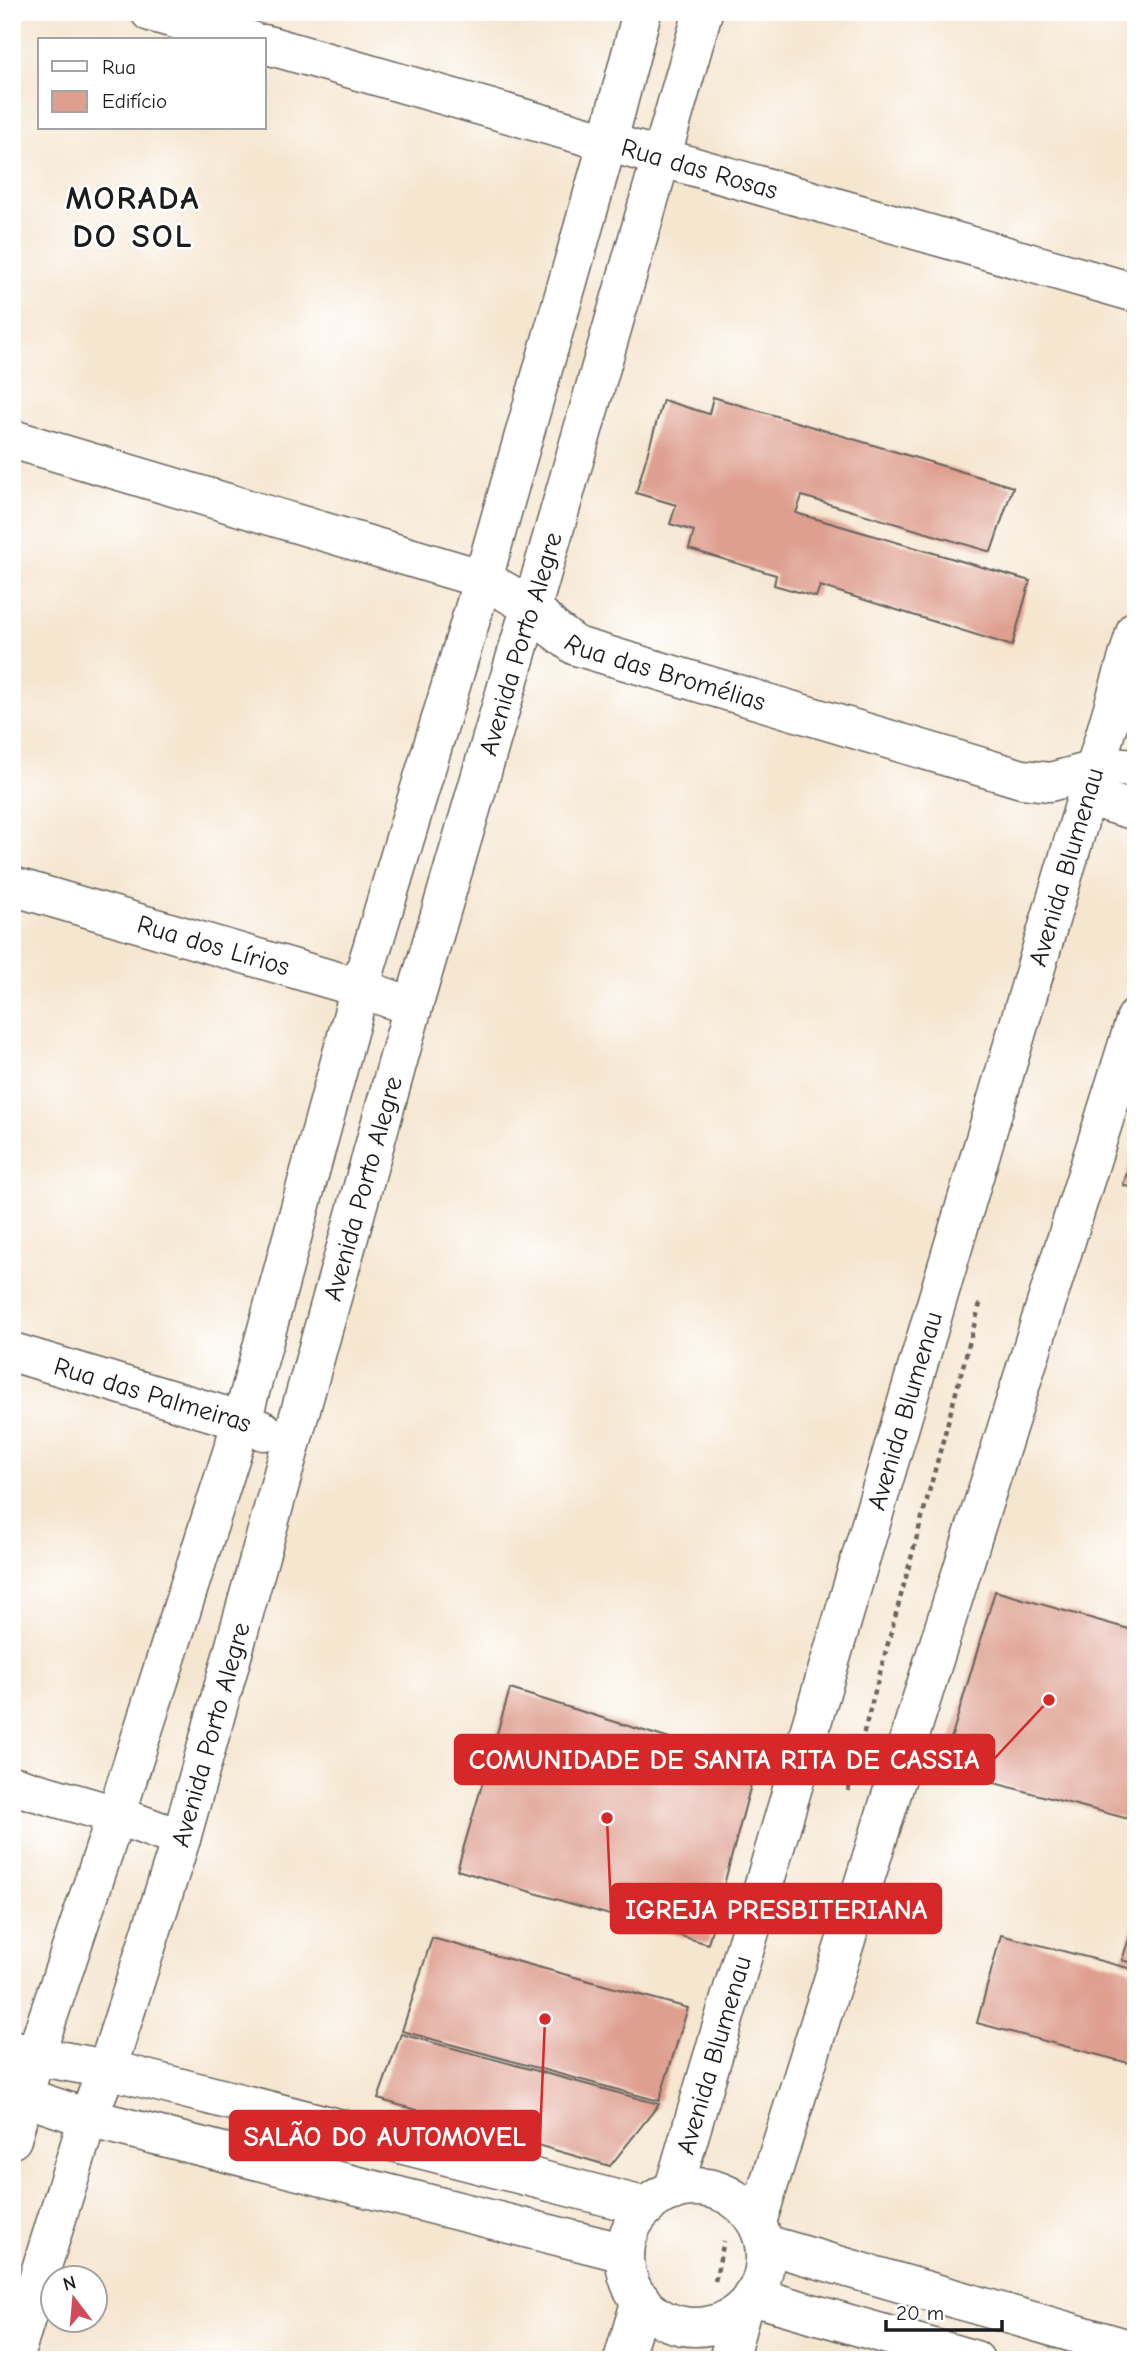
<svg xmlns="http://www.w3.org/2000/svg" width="1148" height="2372" viewBox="0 0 1148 2372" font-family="'Comic Neue',sans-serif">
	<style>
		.building { fill: #de9f8f }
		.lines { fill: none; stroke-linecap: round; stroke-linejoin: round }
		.minor-casing { stroke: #68635b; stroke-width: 41 }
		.major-casing { stroke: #68635b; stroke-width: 41 }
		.path { stroke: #68635b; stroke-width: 4.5; stroke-dasharray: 5 5; stroke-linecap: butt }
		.minor { stroke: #fff; stroke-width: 38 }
		.major { stroke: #fff; stroke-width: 38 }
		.labels { text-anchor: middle; stroke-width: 5; stroke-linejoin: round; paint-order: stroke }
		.street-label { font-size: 26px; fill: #1c1c1c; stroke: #fff }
		.district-label { font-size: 33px; font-weight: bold; letter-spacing: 2px; fill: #1c1c1c; stroke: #fff }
		.leader { fill: none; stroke: #d62828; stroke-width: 2.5 }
		.callout-dot { fill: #d62828; stroke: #fff; stroke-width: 2.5 }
		.callout { fill: #d62828; stroke: #d62828; stroke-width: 2.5 }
		.callout-label { font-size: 28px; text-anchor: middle; font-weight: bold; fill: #fff }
	</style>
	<rect width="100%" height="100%" fill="#fff"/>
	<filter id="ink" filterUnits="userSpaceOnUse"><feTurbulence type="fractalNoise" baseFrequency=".0143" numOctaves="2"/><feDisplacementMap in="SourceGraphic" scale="14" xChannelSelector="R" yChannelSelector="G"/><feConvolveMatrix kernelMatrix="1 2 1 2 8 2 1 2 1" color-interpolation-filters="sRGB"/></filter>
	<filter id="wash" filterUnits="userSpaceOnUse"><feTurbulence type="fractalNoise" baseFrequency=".00686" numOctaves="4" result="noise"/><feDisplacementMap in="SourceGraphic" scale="28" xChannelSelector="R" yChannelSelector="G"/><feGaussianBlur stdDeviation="1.57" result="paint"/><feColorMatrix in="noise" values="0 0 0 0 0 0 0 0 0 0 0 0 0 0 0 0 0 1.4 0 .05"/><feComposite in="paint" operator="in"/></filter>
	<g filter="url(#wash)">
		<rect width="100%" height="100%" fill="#f5e6d0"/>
		<g id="blocks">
			<path class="building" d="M713,397L1013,487L991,552L802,496L796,513L1030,581L1012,646L820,586L816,597L774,585L776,575L689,549L694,531L670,524L676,505L636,493L663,400L709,414Z
				M1136,1146V1189L1123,1185Z
				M995,1591L1136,1631V1821L942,1769Z
				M510,1689L756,1766L708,1944L457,1870Z
				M1136,1917V1964L1122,1960Z
				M1001,1935L1136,1970V2065L977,2023Z
				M432,1938L688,2008L659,2101L402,2031Z
				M401,2034L659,2104L610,2166L378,2099Z"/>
		</g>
	</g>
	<g filter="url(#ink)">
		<use href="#blocks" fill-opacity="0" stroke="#68635b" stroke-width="2"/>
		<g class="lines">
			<defs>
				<g id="minor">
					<path d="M150,12L249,40"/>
					<path id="s1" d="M264,44L1136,293"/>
					<path id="s2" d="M12,439L483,579L532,607L552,628L576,646L1022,779L1050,782L1110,766L1136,768"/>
					<path d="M1086,796L1136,811"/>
					<path id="s3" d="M12,886L360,988L413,1007"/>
					<path id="s4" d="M12,1352L242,1421L264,1431"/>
					<path d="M12,1785L116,1815L181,1839"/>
					<path d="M12,2049L35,2056L107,2069L647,2207"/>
					<path d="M12,2093L88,2118L625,2253"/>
					<path d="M12,2139L35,2056L116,1815L242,1421L360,988L483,579L608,141L642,12"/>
					<path d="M765,2244L1136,2351"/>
					<path d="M752,2296L975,2360"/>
					<path id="s5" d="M13,2360L88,2118L107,2069L181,1839L413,1007L525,625L532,607L703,12"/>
				</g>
				<g id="major">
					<circle cx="695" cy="2257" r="70"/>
					<path id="s6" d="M673,2191L1136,630"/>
					<path d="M757,2222L1136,1018"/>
					<path d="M623,2360L641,2300"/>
					<path d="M728,2360L742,2309"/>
				</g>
			</defs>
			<use href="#minor" class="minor-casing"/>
			<use href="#major" class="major-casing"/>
			<path class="path" d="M848,1791L981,1300
				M715,2281L724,2241"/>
			<use href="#minor" class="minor"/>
			<use href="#major" class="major"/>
		</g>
	</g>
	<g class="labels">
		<g class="street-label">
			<text dy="9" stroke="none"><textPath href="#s1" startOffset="453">Rua das Rosas</textPath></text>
			<text dy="9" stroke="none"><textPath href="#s5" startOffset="1790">Avenida Porto Alegre</textPath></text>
			<text dy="9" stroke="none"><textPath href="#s2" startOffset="700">Rua das Bromélias</textPath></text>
			<text dy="9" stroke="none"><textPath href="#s6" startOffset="1381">Avenida Blumenau</textPath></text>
			<text dy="9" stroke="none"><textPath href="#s3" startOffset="210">Rua dos Lírios</textPath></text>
			<text dy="9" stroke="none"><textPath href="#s5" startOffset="1223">Avenida Porto Alegre</textPath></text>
			<text dy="9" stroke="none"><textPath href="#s4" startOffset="147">Rua das Palmeiras</textPath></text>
			<text dy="9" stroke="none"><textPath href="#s6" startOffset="814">Avenida Blumenau</textPath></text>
			<text dy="9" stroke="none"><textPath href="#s5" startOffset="656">Avenida Porto Alegre</textPath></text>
			<text dy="9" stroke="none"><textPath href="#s6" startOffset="142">Avenida Blumenau</textPath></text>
		</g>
		<g class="district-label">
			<text x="133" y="209">MORADA<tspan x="133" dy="38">DO SOL</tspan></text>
		</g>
	</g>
	<path class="leader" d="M1049 1700L994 1759M607 1818L611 1909M545 2019L540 2136"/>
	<g class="callout-dot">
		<circle cx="1049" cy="1700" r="7"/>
		<circle cx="607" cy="1818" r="7"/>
		<circle cx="545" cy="2019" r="7"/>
	</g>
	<g class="callout">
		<rect x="455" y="1735" width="539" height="49" rx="7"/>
		<rect x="611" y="1884" width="330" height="49" rx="7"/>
		<rect x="230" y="2111" width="310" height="49" rx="7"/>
	</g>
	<g class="callout-label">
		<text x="724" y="1769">COMUNIDADE DE SANTA RITA DE CASSIA</text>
		<text x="776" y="1919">IGREJA PRESBITERIANA</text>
		<text x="385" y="2146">SALÃO DO AUTOMOVEL</text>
	</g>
	<rect width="1148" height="2372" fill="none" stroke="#fff" stroke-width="42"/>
	<rect x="38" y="38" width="228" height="91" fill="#ffffff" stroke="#a4a4a4" stroke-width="2"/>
	<rect x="52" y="61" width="35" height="10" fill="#ffffff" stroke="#a4a4a4" stroke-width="2"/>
	<text x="102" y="74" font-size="21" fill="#1c1c1c">Rua</text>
	<rect x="52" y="91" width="35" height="21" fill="#de9f8f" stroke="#a4a4a4" stroke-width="2"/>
	<text x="102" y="108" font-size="21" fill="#1c1c1c">Edifício</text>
	<g transform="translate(74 2299) rotate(344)"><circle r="33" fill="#ffffff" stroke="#a4a4a4" stroke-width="2"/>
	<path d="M0-5L12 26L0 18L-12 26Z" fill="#d1495b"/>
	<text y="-10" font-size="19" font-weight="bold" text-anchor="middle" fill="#1c1c1c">N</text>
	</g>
	<path d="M886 2320v10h116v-10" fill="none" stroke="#1c1c1c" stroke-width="3.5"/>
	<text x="896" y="2320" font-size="21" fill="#1c1c1c" stroke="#ffffff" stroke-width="5" paint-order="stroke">20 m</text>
</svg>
